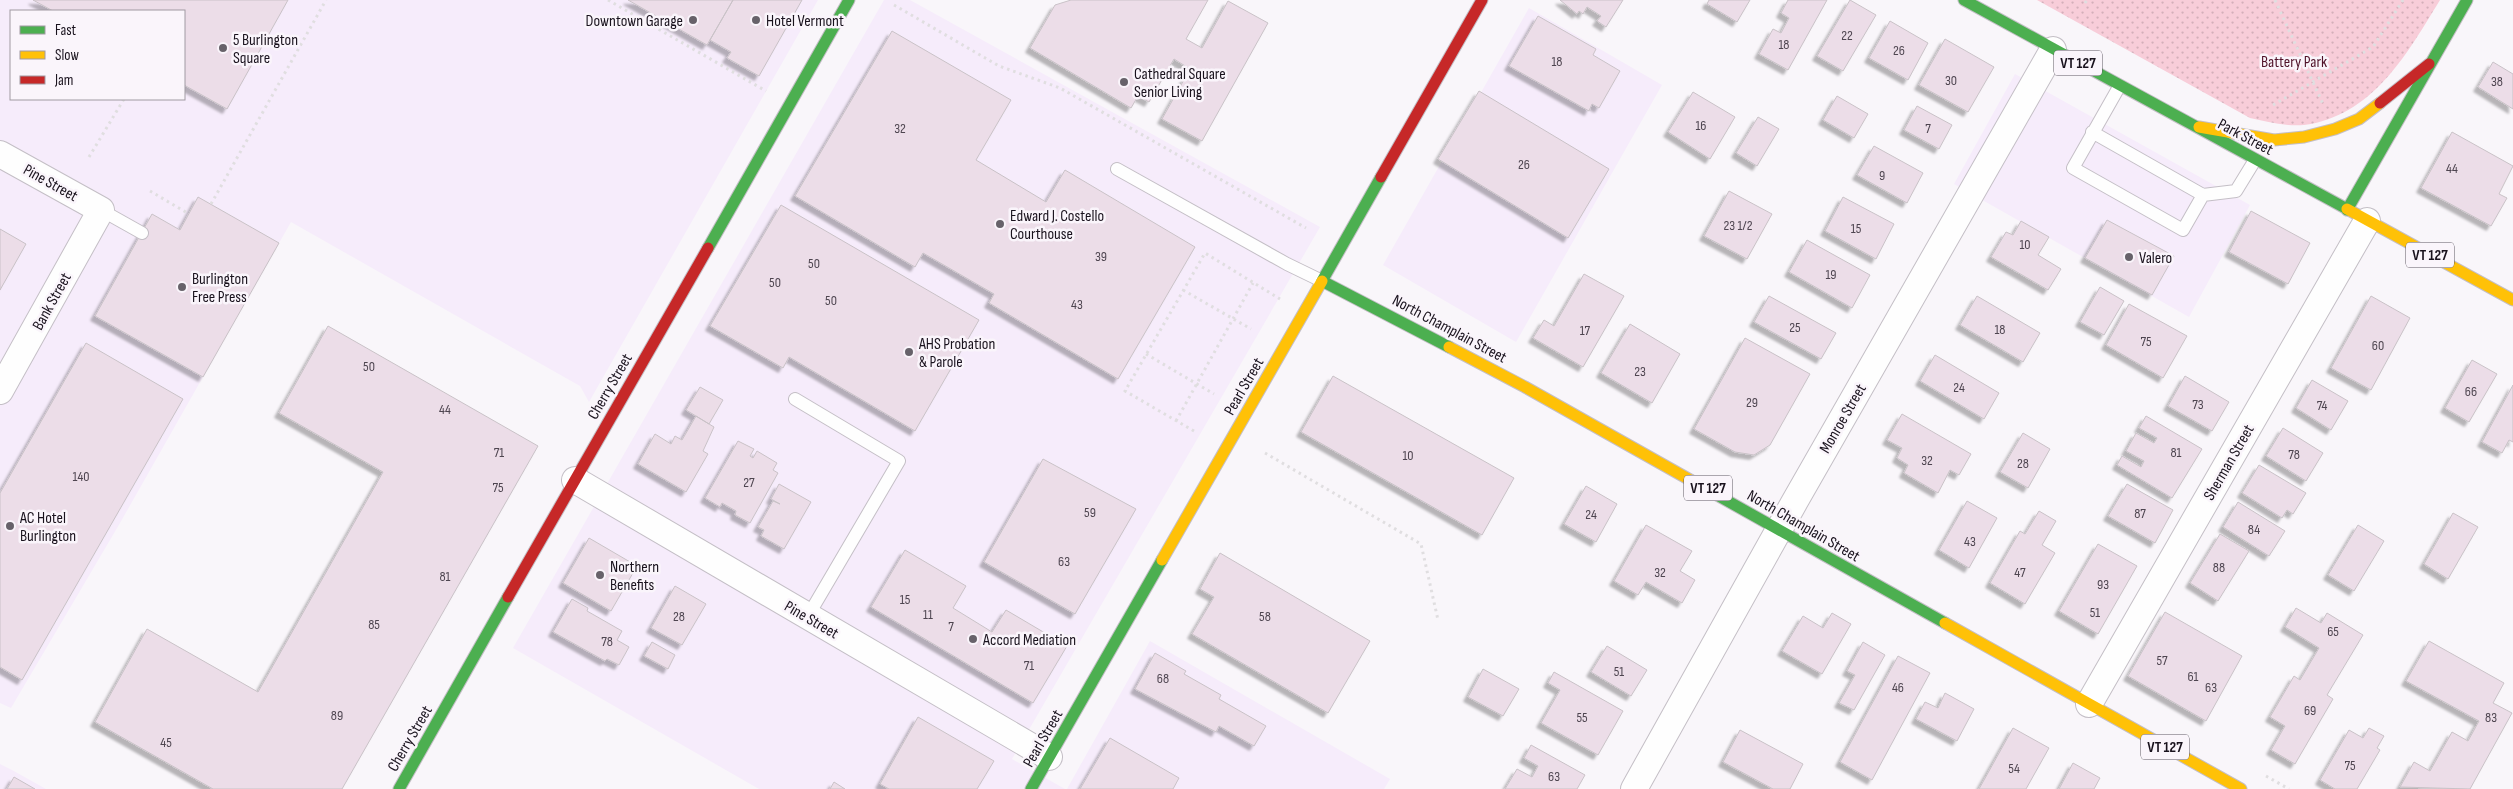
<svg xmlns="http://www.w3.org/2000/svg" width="2513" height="789" viewBox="0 0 2513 789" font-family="'Sofia Sans Condensed',sans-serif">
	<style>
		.built { fill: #f6ecfb; fill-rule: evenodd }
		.park { fill: url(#park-dots) }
		.building { fill: #ecdde8; stroke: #c9c2c7; filter: url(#shadow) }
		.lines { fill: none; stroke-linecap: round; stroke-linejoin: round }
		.lane-casing { stroke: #c4bfc6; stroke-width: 14 }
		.street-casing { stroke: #c4bfc6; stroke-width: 28 }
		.fast-casing { stroke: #c4bfc6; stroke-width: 13 }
		.slow-casing { stroke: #c4bfc6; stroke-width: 13 }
		.jam-casing { stroke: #c4bfc6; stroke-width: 13 }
		.path { stroke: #e0dee0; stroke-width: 3; stroke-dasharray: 2.5 4; stroke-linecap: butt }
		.lane { stroke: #fefefe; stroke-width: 12 }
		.street { stroke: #fefefe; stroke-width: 26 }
		.fast { stroke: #4caf50; stroke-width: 11 }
		.slow { stroke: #ffc107; stroke-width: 11 }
		.jam { stroke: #c62828; stroke-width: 11 }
		.poi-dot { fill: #67626a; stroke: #faf5fb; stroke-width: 2 }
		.labels { text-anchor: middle; stroke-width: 5; stroke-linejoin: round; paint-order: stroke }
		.number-label { font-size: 14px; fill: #4e4550 }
		.shield { fill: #faf5fb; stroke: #5c5660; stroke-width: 1 }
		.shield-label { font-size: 15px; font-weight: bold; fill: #19121d }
		.poi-label { font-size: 16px; fill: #19121d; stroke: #faf5fb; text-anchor: start }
		.park-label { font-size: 16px; fill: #501229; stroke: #faf5fb }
		.street-label { font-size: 16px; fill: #19121d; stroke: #faf5fb }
	</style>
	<defs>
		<pattern id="park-dots" width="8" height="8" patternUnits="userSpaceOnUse" patternTransform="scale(1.25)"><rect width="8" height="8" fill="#f8cdd9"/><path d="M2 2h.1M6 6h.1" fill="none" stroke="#d4afba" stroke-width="1.8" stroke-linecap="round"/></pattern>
		<filter id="shadow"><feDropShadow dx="-4.5" dy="4.5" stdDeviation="1" flood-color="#0004"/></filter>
	</defs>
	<rect width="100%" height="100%" fill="#f9f6fa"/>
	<path class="built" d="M0,0H818L589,402L580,386L291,222L120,523L11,708L0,703ZM11,11H184V99H11Z
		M884,0H910L1320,227L1012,759L1065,789H759L513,648Z
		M1529,8L1662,85L1516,342L1383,265Z
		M2015,74L2250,205L2189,317L1954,184Z
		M1150,641L1390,779L1384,789H1067Z
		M0,764L12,770L46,789H0Z"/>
	<path class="park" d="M2037,0H2440C2408,52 2376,111 2311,124C2291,128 2269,122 2250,118Z"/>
	<path class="building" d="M33,0H288L227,109L184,85V11H53Z
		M628,0H733L707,45Z
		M733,0H802L759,76L727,58L731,52L710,40Z
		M1071,0H1208L1186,39L1202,48L1228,1L1268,23L1202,141L1162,119L1190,69L1174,59L1149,102L1138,96L1131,108L1030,48L1055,5Z
		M1560,0H1623L1606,27L1597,21L1601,16L1587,7L1583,14L1579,11L1577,14Z
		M1709,0H1750L1737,22L1707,4Z
		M1788,0H1827L1788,70L1759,54L1773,29L1781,33L1789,18L1781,13Z
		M1850,0L1876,15L1843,71L1817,56Z
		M1538,16L1596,49L1593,55L1620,71L1599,108L1592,104L1589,111L1509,66Z
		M1890,21L1928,43L1908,80L1869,58Z
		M892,31L1011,100L976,160L1046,202L1065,170L1195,247L1118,379L989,303L994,294L923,253L915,267L795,196Z
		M1945,39L1994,67L1968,112L1919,85Z
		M2493,62L2513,74V109L2478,87Z
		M1479,91L1609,169L1568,238L1438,159Z
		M1693,92L1735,117L1710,159L1668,132Z
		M1837,96L1868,114L1854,138L1823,120Z
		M1917,106L1952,125L1939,149L1904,130Z
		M1758,117L1779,129L1757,166L1736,153Z
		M2452,132L2513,166L2499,194L2507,198L2491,226L2421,188Z
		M1874,146L1923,173L1907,203L1857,175Z
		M1729,191L1772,214L1747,259L1704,236Z
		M198,197L279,243L203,377L95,316L152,214L180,230Z
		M1843,197L1894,224L1876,259L1825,231Z
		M781,205L979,320L915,431L789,357L783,368L710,326Z
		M2251,211L2310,243L2288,284L2229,252Z
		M2107,220L2174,256L2152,295L2085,258Z
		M2021,221L2049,237L2038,255L2061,269L2048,290L1991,257L2006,232L2013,235Z
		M0,229L26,244L0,290Z
		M1807,240L1870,275L1852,308L1789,272Z
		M1584,274L1624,296L1583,367L1533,338L1544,320L1554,326Z
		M2100,287L2124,301L2104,335L2080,322Z
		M1769,296L1836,333L1821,359L1754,322Z
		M1977,296L2040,333L2023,362L1960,325Z
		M2371,296L2410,318L2371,390L2331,368Z
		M2129,304L2187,336L2163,378L2106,345Z
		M1630,324L1680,354L1652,403L1601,373Z
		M328,326L538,446L342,789H213L95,722L147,629L258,692L383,472L279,413Z
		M1745,338L1810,374L1770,445L1754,455L1735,452L1694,429Z
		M86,343L183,399L22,680L0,667V493Z
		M1935,355L1999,393L1984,419L1920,381Z
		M2472,360L2497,374L2469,422L2445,408Z
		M1333,376L1514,478L1482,535L1301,432Z
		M2185,376L2229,402L2212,431L2168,406Z
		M2312,380L2348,401L2331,430L2296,408Z
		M2513,385V442L2509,440L2502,453L2482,442Z
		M700,387L723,400L709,424L686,410Z
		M1902,414L1971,454L1959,475L1950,470L1938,493L1904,473L1908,465L1897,458L1902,448L1887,440Z
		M696,416L714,427L703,451L708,454L686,492L638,464L655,434L671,444L675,436L682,440Z
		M2146,416L2202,449L2172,498L2117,465L2122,456L2141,467L2144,461L2126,451L2136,433L2154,443L2157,438L2139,428Z
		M2283,428L2323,453L2306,481L2266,456Z
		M2023,433L2050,449L2028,488L2000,472Z
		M738,441L754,449L750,456L753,458L757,451L777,463L773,470L778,473L750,523L735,515L736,511L722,503L720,507L705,498Z
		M1043,459L1136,509L1075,614L984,562Z
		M2259,465L2306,493L2293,514L2287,510L2282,518L2242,493Z
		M779,484L811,502L784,549L761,536L764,530L758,527L773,501L780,504L771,499Z
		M2127,484L2173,510L2155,543L2108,516Z
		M1586,486L1617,504L1596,542L1564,524Z
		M1967,501L1997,518L1969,568L1939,550Z
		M2238,502L2285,531L2269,556L2223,527Z
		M2039,511L2056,521L2042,545L2055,553L2025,604L1990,583L2020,531L2025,534Z
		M2453,513L2478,527L2448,579L2424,564Z
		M1646,525L1692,551L1680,571L1695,580L1682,603L1646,582L1638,595L1614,581Z
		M2358,525L2384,541L2354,591L2328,575Z
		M2220,534L2249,551L2218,601L2190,583Z
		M589,538L637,566L611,611L563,583Z
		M2098,544L2137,566L2098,634L2059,611Z
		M905,550L966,586L953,608L992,632L1006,610L1067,646L1033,703L871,607Z
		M1220,553L1370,641L1328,713L1192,634L1214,597L1200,589Z
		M675,586L706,604L682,645L651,628Z
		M572,599L588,608L587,611L622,631L617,640L629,647L619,665L607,659L605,661L553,632Z
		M2296,608L2321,623L2327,613L2363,635L2327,695L2333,699L2295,764L2271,750L2285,726L2270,717L2294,676L2300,680L2319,648L2285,627Z
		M2165,612L2242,656L2206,721L2128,676Z
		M1832,613L1851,624L1822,674L1782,651L1803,616L1823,628Z
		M2429,641L2504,683L2493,703L2512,713L2470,789L2400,787L2414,762L2430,771L2452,732L2468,741L2479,721L2406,681Z
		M652,642L675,655L668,669L644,656Z
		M1863,642L1885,655L1854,710L1839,703L1855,675L1847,671Z
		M1607,646L1647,670L1631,696L1591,672Z
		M1155,653L1186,671L1184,674L1221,695L1219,699L1266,726L1254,746L1219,726L1216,732L1135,689Z
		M1898,656L1930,673L1872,780L1840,762Z
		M1483,669L1519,689L1503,716L1468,697Z
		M1554,672L1623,711L1598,755L1541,723L1560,690L1548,683Z
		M1945,693L1974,709L1957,741L1916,719L1925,702L1938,708Z
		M918,717L994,761L977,789H889L880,784Z
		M2013,728L2049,748L2026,789H1979Z
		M2369,728L2384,736L2377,748L2380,750L2357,789H2335L2320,780L2349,730L2363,738Z
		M1740,730L1803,764L1790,789H1773L1723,762Z
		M1110,738L1179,778L1173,789H1080Z
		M1531,745L1585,775L1577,789H1505L1517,769L1532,777L1538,766L1524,758Z
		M2073,763L2100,778L2094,789H2059Z
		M14,777L35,789H7Z
		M834,782L845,789H830Z"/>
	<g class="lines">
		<defs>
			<path id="lane" d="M2119,87L2073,168L2183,230L2203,195L2236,191L2255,160
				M2092,132L2203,195
				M1117,169L1287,264L1322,281
				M101,210L142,233
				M795,399L899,461L808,616"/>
			<path id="street" d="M0,154L101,210L0,391
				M575,480L1049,757
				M2089,704L2367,221
				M1634,789L1795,501L2053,50"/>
			<path id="fast" d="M1964,0L2347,209
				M1381,177L1322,281L1449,347
				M2347,210L2467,0
				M708,248L849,0
				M1692,481L1945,623
				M399,789L508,597
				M1031,789L1162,560"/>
			<path id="slow" d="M2199,127L2274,140L2304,137L2335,129L2359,119L2380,103
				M2347,209L2513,300
				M1449,347L1525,387L1692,481
				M1162,560L1322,281
				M1945,623L2241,789"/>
			<path id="jam" d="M2380,103L2429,64
				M1381,177L1482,0
				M508,597L708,248"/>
		</defs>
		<use href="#lane" class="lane-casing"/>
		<use href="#street" class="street-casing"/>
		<use href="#fast" class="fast-casing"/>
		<use href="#slow" class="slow-casing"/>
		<use href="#jam" class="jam-casing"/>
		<path class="path" d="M608,0L766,91
			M2275,0L2323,104
			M2085,3L2087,0
			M894,5L999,66L1060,88L1306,228
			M2273,105L2373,47L2403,0
			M89,157L124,99
			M150,191L189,214
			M211,204L326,0
			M1183,290L1251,329
			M1146,354L1214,394
			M1176,421L1253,283
			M1194,431L1125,391L1205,253L1280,299
			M1265,453L1421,544L1438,620
			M2266,776L2289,789"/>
		<use href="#lane" class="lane"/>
		<use href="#street" class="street"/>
		<use href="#fast" class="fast"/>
		<use href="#slow" class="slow"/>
		<use href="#jam" class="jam"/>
	</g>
	<g class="poi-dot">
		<circle cx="693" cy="20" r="5"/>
		<circle cx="756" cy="20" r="5"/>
		<circle cx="223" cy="48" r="5"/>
		<circle cx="1124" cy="82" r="5"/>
		<circle cx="1000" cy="224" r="5"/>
		<circle cx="2129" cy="257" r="5"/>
		<circle cx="182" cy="287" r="5"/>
		<circle cx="909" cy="352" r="5"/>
		<circle cx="10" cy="526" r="5"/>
		<circle cx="600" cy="575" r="5"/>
		<circle cx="973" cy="639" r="5"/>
	</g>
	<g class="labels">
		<g class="number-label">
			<text x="1847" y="40">22</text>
			<text x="1784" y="49">18</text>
			<text x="1899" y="55">26</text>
			<text x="1557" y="66">18</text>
			<text x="1951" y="85">30</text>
			<text x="2497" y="86">38</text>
			<text x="1701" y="130">16</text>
			<text x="900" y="133">32</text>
			<text x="1928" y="133">7</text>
			<text x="1524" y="169">26</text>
			<text x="2452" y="173">44</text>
			<text x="1882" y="180">9</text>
			<text x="1738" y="230">23 1/2</text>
			<text x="1856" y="233">15</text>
			<text x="2025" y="249">10</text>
			<text x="1101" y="261">39</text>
			<text x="814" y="268">50</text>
			<text x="1831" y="279">19</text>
			<text x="775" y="287">50</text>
			<text x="831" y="305">50</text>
			<text x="1077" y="309">43</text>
			<text x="1795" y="332">25</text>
			<text x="2000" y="334">18</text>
			<text x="1585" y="335">17</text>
			<text x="2146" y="346">75</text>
			<text x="2378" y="350">60</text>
			<text x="369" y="371">50</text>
			<text x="1640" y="376">23</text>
			<text x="1959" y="392">24</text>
			<text x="2471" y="396">66</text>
			<text x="1752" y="407">29</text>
			<text x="2198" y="409">73</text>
			<text x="2322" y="410">74</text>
			<text x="445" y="414">44</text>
			<text x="499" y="457">71</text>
			<text x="2176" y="457">81</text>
			<text x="2294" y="459">78</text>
			<text x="1408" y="460">10</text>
			<text x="1927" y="465">32</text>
			<text x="2023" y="468">28</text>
			<text x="81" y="481">140</text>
			<text x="749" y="487">27</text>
			<text x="498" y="492">75</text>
			<text x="1090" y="517">59</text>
			<text x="2140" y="518">87</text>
			<text x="1591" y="519">24</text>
			<text x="2254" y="534">84</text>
			<text x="1970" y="546">43</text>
			<text x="1064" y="566">63</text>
			<text x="2219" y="572">88</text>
			<text x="1660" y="577">32</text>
			<text x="2020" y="577">47</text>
			<text x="445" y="581">81</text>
			<text x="2103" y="589">93</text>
			<text x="905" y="604">15</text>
			<text x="2095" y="617">51</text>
			<text x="928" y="619">11</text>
			<text x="679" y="621">28</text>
			<text x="1265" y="621">58</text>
			<text x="374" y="629">85</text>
			<text x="951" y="631">7</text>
			<text x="2333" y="636">65</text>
			<text x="607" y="646">78</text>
			<text x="2162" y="665">57</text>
			<text x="1029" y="670">71</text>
			<text x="1619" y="676">51</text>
			<text x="2193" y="681">61</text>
			<text x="1163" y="683">68</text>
			<text x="1898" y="692">46</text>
			<text x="2211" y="692">63</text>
			<text x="2310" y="715">69</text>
			<text x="337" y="720">89</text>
			<text x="1582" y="722">55</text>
			<text x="2491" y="722">83</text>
			<text x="166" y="747">45</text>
			<text x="2350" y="770">75</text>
			<text x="2014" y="773">54</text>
			<text x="1554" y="781">63</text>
		</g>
		<g class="shield">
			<rect x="2054" y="50.5" width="48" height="25" rx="4"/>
			<rect x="2406" y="242.5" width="48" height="25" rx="4"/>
			<rect x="1684" y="475.5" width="48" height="25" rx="4"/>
			<rect x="2141" y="734.5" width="48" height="25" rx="4"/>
		</g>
		<g class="shield-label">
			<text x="2078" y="68">VT 127</text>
			<text x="2430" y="260">VT 127</text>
			<text x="1708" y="493">VT 127</text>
			<text x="2165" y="752">VT 127</text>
		</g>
		<g class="poi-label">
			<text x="683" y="26" text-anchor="end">Downtown Garage</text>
			<text x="766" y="26">Hotel Vermont</text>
			<text x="233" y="45">5 Burlington<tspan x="233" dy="18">Square</tspan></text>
			<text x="1134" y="79">Cathedral Square<tspan x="1134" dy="18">Senior Living</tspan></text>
			<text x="1010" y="221">Edward J. Costello<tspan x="1010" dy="18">Courthouse</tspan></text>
			<text x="2139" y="263">Valero</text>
			<text x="192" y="284">Burlington<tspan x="192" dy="18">Free Press</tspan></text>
			<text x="919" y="349">AHS Probation<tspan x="919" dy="18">&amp; Parole</tspan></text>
			<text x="20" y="523">AC Hotel<tspan x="20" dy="18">Burlington</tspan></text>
			<text x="610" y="572">Northern<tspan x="610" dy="18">Benefits</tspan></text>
			<text x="983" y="645">Accord Mediation</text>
		</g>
		<g class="park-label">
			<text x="2294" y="67">Battery Park</text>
		</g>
		<g class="street-label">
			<text transform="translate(2246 136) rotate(28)" y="6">Park Street</text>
			<text transform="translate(51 182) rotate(29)" y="6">Pine Street</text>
			<text transform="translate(51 301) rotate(-61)" y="6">Bank Street</text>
			<text transform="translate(1450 328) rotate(28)" y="6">North Champlain Street</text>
			<text transform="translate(609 386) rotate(-60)" y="6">Cherry Street</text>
			<text transform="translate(1243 386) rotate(-60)" y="6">Pearl Street</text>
			<text transform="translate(1842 418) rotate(-60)" y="6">Monroe Street</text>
			<text transform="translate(2228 462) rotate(-60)" y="6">Sherman Street</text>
			<text transform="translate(1804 525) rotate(30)" y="6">North Champlain Street</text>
			<text transform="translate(812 619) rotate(30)" y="6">Pine Street</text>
			<text transform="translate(409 738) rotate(-60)" y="6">Cherry Street</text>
			<text transform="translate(1042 738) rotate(-60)" y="6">Pearl Street</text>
		</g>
	</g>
	<rect x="10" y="10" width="175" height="90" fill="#faf5fb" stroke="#a09aa2"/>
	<rect x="20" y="26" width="25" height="8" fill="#4caf50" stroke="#a09aa2"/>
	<text x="55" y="35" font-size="15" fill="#19121d">Fast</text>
	<rect x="20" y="51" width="25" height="8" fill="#ffc107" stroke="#a09aa2"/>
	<text x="55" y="60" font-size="15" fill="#19121d">Slow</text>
	<rect x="20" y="76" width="25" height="8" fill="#c62828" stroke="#a09aa2"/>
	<text x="55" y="85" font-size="15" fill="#19121d">Jam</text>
</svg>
